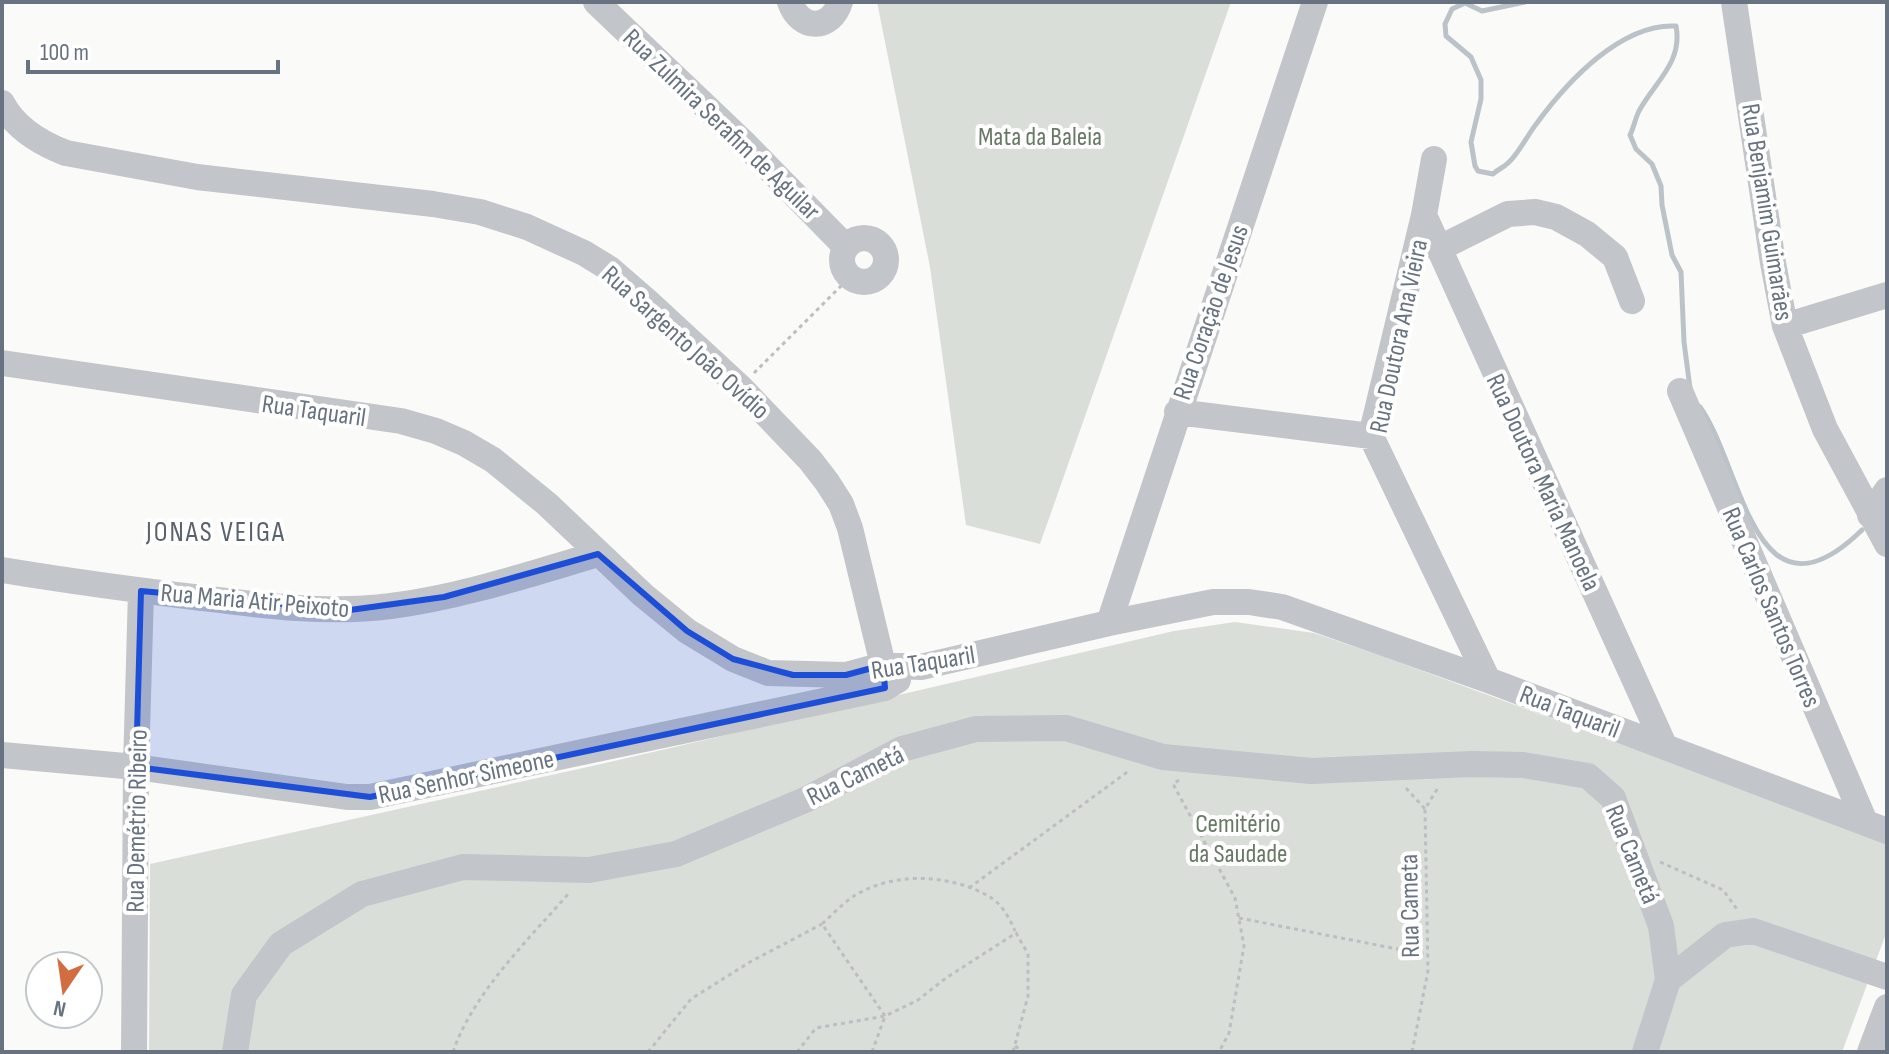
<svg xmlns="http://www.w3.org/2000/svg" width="1889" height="1054" viewBox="0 0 1889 1054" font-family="'Sofia Sans Condensed',sans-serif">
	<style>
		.green { fill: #daded8 }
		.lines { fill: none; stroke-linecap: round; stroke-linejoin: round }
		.stream { stroke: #bbc3c8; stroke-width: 5 }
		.path { stroke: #bcbec1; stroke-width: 3; stroke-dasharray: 4 4; stroke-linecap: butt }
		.minor { stroke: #c2c5c9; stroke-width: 26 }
		.marked { fill: #1d4ed8; fill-opacity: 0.2; stroke: #1d4ed8; stroke-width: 6; stroke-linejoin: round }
		.labels { text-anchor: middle; stroke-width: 8; stroke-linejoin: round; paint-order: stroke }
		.street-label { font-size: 26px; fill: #677380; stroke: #fff }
		.park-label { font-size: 26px; fill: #687966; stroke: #fff }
		.neighbourhood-label { font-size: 28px; letter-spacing: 2px; fill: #59626c; stroke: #fff }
	</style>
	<rect width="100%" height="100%" fill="#fafaf8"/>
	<path class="green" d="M877,2H1231L1040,544L966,525L930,267Z
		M1235,622L1314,633L1382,656L1887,842V931L1842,1052H149L150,864L601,764L1174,631Z"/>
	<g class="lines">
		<path class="stream" d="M1525,2L1482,11L1465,3L1452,9L1445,24L1446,36L1471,57L1481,80V99L1471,142L1475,166L1478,171L1493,174C1498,169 1503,168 1508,163C1518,155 1528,134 1537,123C1567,82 1621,23 1676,26C1683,62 1655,82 1639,111C1635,119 1634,127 1630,135L1636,149L1652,164L1661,186L1662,205L1672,255L1681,272L1684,342L1690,388
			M1700,407C1743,467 1754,635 1862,530"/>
		<path class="path" d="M754,373L850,277
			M1179,780L1173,784L1235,898L1244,946L1229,1033L1219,1052
			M1406,788L1425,809
			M1660,862L1723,890L1739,912
			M969,888L1130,770
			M1239,918L1428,955
			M885,1016L822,924C832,915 843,903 854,896C894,871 951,874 990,897C1002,904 1010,919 1015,931
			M1015,1046L1024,1052
			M453,1052C473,993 529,939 570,892
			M648,1052L691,999L750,962L822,924
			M797,1052L816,1028L885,1016L918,1000L946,978L1016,933L1028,954V996L1013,1052
			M872,1052L885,1016
			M1412,1052L1428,971L1425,809L1439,786"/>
		<path class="minor" d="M596,2L746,145L846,247
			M790,2C800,31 831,31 840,2
			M1734,2L1773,263L1785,326L1825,429L1887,544
			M2,103C15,128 40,143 66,153L197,177L433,204L480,212L527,227L584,253L610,269L648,302L740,387L810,460L827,482L841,504L850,528L883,665L885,688
			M1434,159L1424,215L1371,436L1488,680
			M1424,215L1665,747
			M842 260a22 22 0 1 1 44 0a22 22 0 1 1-44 0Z
			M1438,249L1508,214L1535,212L1556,217L1587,234L1615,257L1632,301
			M1785,326L1887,295
			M2,363L401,421L436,431L464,443L493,460L547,504L643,595L687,631L733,659L768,673L846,675L883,665L921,667L1109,623L1213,602H1249L1282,607L1488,680L1887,831
			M1680,391L1865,822
			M1177,412L1371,436
			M1870,515L1887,490
			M2,570C69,581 135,590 202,598C265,606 327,614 391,606C461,597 530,574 598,554
			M1109,623L1315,2
			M2,755L136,767L347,797H370L885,688L898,680
			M1668,980L1725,935L1753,931L1887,977
			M134,1052L136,767L141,591
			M235,1052L244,995L281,944L362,894L463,867L589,870L676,854L805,800L902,749L976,729L1066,728L1163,757L1311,771L1472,764L1523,765L1588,776L1613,798L1661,926L1668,980L1645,1052
			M1870,1052L1887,1007"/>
	</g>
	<path class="marked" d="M598,554L687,631L733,659L793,675H846L883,665L885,688L370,797L136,767L141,591L350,610L444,597Z"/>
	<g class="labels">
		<g class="street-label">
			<text transform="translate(722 124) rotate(44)" y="9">Rua Zulmira Serafim de Aguilar</text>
			<text transform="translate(1768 212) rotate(81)" y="9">Rua Benjamim Guimarães</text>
			<text transform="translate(1210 312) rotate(-71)" y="9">Rua Coração de Jesus</text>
			<text transform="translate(1398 336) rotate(-78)" y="9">Rua Doutora Ana Vieira</text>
			<text transform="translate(686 342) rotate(42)" y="9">Rua Sargento João Ovídio</text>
			<text transform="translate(314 410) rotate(8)" y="9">Rua Taquaril</text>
			<text transform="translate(1544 482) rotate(65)" y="9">Rua Doutora Maria Manoela</text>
			<text transform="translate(255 600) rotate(5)" y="9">Rua Maria Atir Peixoto</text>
			<text transform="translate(1772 607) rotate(67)" y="9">Rua Carlos Santos Torres</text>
			<text transform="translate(923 662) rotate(-9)" y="9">Rua Taquaril</text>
			<text transform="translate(1570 711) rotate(21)" y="9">Rua Taquaril</text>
			<text transform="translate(855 775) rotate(-26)" y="9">Rua Cametá</text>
			<text transform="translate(466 776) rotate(-12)" y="9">Rua Senhor Simeone</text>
			<text transform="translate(136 821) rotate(-89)" y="9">Rua Demétrio Ribeiro</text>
			<text transform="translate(1633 854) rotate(68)" y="9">Rua Cametá</text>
			<text transform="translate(1409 906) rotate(-91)" y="9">Rua Cameta</text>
		</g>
		<g class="park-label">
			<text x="1040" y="145">Mata da Baleia</text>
			<text x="1238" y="832">Cemitério<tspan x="1238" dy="30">da Saudade</tspan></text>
		</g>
		<g class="neighbourhood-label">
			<text x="216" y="541">JONAS VEIGA</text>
		</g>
	</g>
	<rect width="1889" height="1054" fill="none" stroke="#677380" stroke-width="8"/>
	<g transform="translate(64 990) rotate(193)"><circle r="38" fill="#ffffff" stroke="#c2c7cc" stroke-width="2"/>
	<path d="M0-6L14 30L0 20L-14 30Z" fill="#d16d40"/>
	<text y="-12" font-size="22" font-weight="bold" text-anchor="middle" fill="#677380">N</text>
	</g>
	<path d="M28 60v12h250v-12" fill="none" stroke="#677380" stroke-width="4"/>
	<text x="40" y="60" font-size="24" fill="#677380" stroke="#ffffff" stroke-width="6" paint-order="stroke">100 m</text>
</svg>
